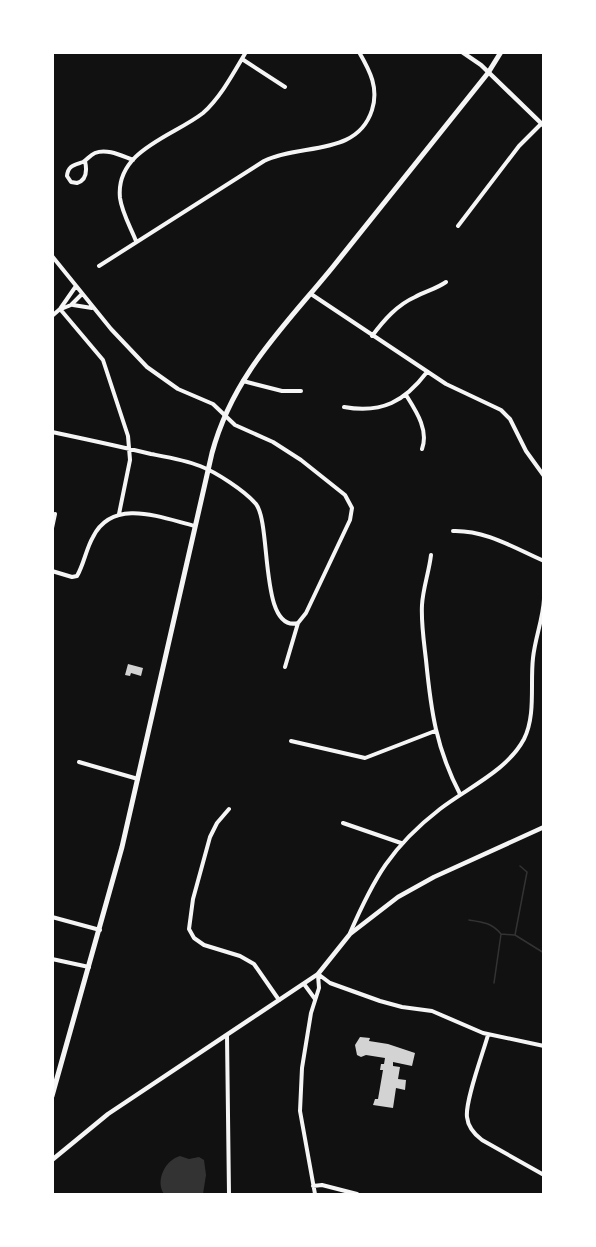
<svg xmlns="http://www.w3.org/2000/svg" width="596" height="1247" viewBox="0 0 596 1247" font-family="Ubuntu,sans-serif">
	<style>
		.water { fill: #333 }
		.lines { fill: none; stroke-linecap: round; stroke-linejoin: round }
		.stream { stroke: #333; stroke-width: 1.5 }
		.building { fill: #d3d3d3 }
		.minor { stroke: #f5f5f5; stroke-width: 4 }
		.tertiary { stroke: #f5f5f5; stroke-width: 4.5 }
		.primary { stroke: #f5f5f5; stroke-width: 5 }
	</style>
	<rect width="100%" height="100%" fill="#111"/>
	<path class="water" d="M180,1156L189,1159L199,1157L204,1160L206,1175L203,1194H164C155,1181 165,1160 180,1156Z"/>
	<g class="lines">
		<path class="stream" d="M520,866L527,872L515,935L544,953
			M469,920C483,922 492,923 501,934
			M494,983L501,934L514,935"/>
	</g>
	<path class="building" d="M128,664L143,668L141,676L131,673L130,676L125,675Z
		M360,1037L370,1038L369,1041L388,1044L415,1053L412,1066L393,1062V1066L400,1067L398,1079L406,1080L405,1090L396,1088L393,1108L373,1105L375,1099H378L383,1070H380L381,1064H384L385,1058L366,1055L361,1057L357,1055L355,1045Z"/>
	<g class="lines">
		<path class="minor" d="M242,59L285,87
			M85,161C87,170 87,180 77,183L71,182L67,176C68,165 75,165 83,162C87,160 90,155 95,153C107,148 122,156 133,160
			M458,226L519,146L541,124
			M136,241C131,228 122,213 120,198C115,150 174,136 203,113C221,97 234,72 246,52
			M52,256L111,329L147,367L178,389L213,404L235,425L273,442L301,460L345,495L352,508L350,520L306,613L298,623L285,667
			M99,266L264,161C300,143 357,157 372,110C379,88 370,71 359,52
			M311,294L446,384L501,410L510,419L526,451L544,476
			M73,305L92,308
			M60,309L103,360L128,436L130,460L119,514
			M61,309L71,305L82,294
			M52,316L60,309L76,286
			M372,336C384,320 397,305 415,297C426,291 436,289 446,282
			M243,381L282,391H301
			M406,395C416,411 429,430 422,449
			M344,407C382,414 405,401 427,372
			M52,432C85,439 118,446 151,454C167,457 185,460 200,466C216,472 245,491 256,504C272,525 259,633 298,623
			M52,528L55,514
			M453,531C486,530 514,548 544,561
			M431,555C429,572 423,588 422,605C421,623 424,642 426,660C431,711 436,748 460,794
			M52,571L72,577L77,576C84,564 86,549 93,537C113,497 162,518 195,526
			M291,741L365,758L435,731
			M79,762L138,779
			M229,809L217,823L210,837L193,899L189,929L194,938L204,945L240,956L254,964L279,1000
			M343,823L401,843
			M52,917L100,930
			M350,933C374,878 391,847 440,809C467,788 507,771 524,739C536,715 530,684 533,658C535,638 543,619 544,599
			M52,959L89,967
			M318,974L330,983L380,1001L402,1007L432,1011L483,1033L544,1046
			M304,984L315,999
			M488,1035C483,1053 465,1101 467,1117C468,1127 474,1134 482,1140L544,1175
			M227,1036L229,1194
			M313,1186L322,1185L357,1194
			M315,1194L300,1111L302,1068L311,1013L319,988L318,975"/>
		<path class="tertiary" d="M462,52L481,65L544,126
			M52,1160L108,1114L318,974L350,934L398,897L434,877L544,827"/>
		<path class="primary" d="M52,1096L122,847L212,453C233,375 283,328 332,268C384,203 436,138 488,73L501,52"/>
	</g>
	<rect width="596" height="1247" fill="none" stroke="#ffffff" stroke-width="108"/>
</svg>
